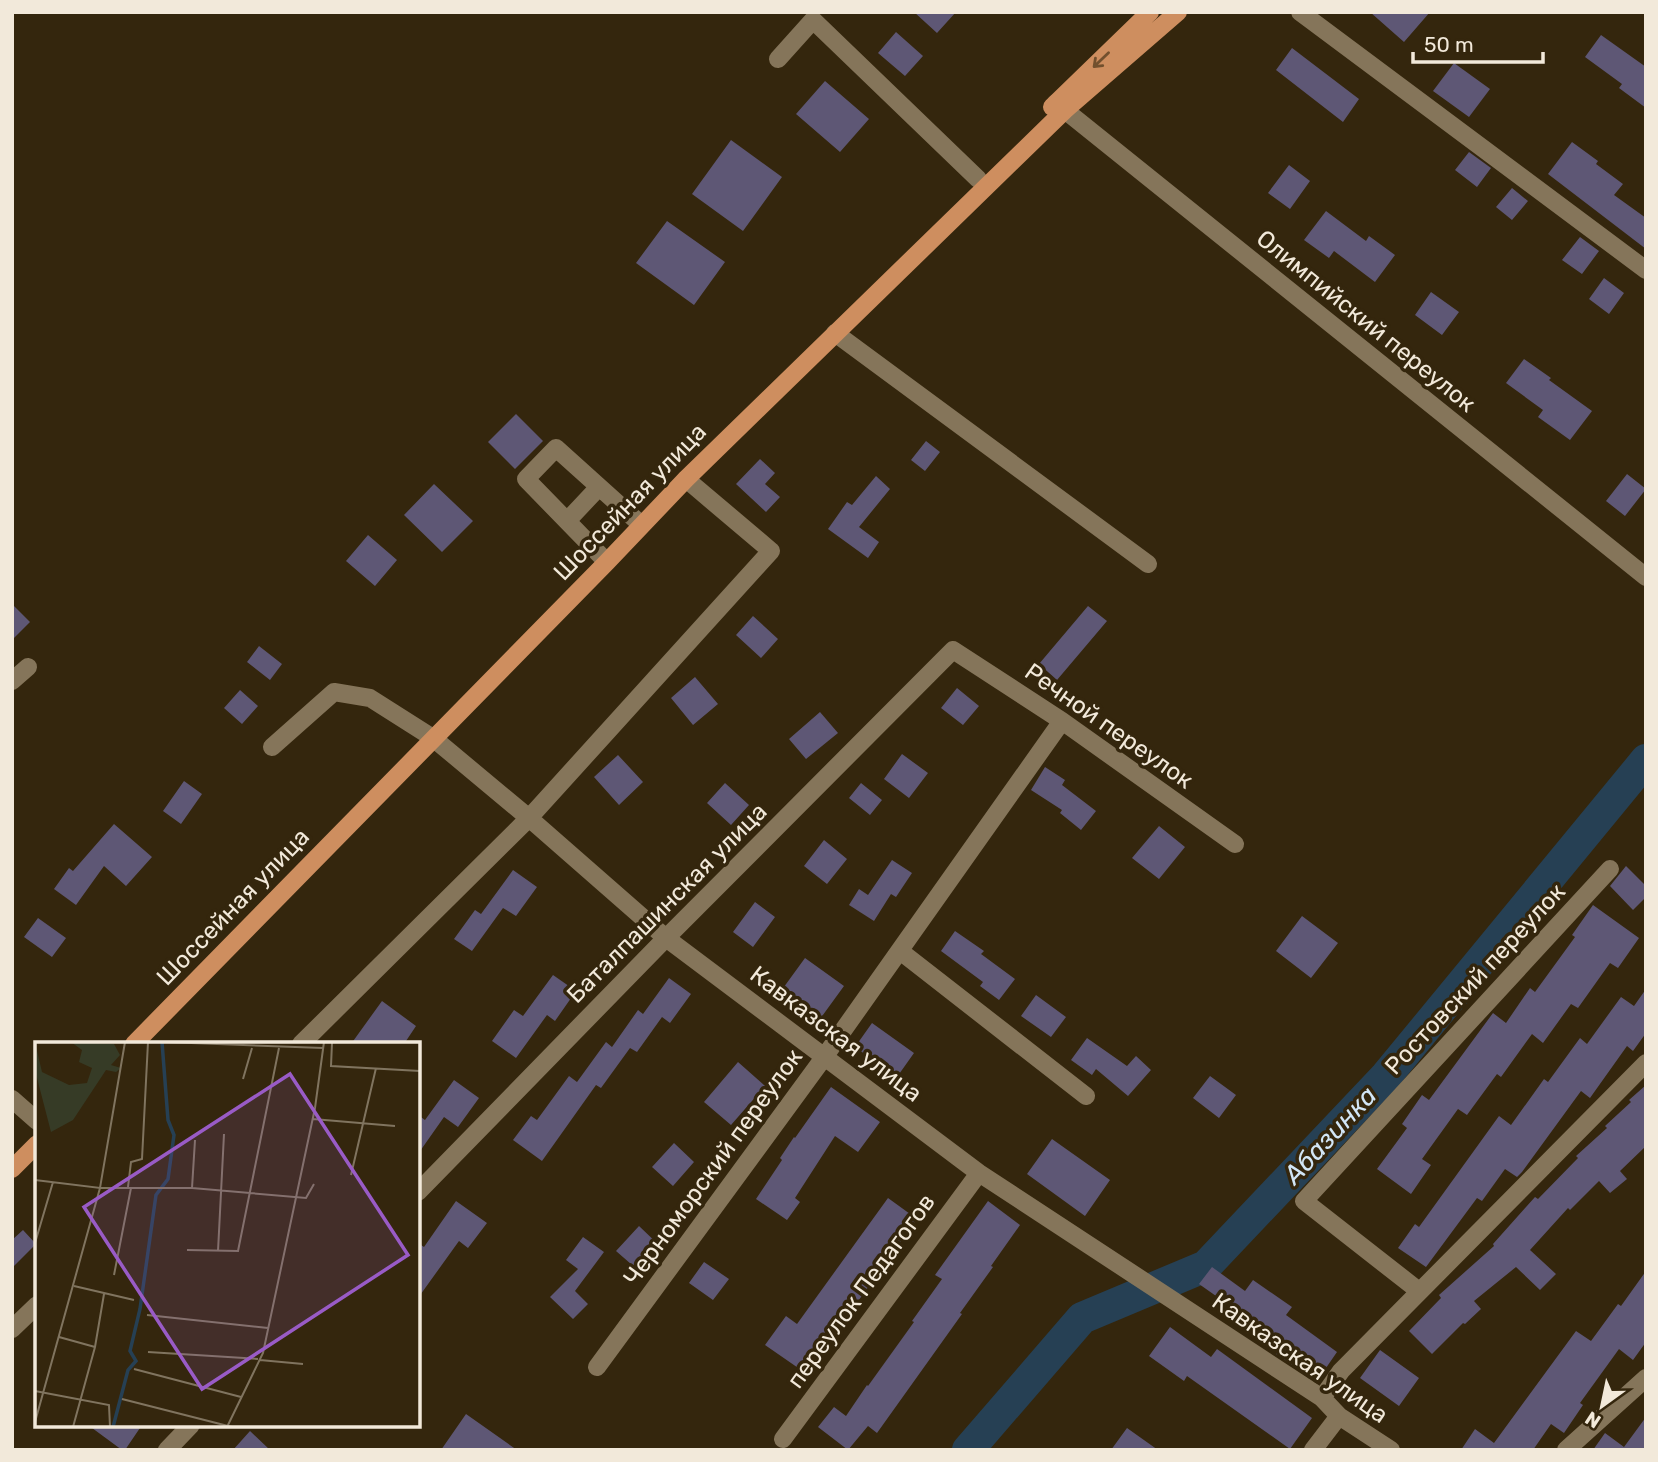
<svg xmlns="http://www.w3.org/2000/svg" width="1658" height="1462" viewBox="0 0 1658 1462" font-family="Rubik,sans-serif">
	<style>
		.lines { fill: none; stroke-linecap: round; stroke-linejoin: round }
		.river { stroke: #264054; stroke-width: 32 }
		.building { fill: #5e5775 }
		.minor { stroke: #85755a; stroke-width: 18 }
		.major { stroke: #ce8e5f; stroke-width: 18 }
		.oneway { stroke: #72502e }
		.labels { text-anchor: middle; stroke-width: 7; stroke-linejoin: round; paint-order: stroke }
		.street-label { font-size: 24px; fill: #f2e9da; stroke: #34260d }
		.water-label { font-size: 26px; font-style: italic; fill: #d2e6f6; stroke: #34260d }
		.inset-river { fill: none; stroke: #264054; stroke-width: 3.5 }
		.inset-road { fill: none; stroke: #80745f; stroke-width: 2 }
		.view { fill: #995bc6; fill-opacity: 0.15; stroke: #995bc6; stroke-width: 3.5 }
		.inset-edge { fill: none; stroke: #f2e9da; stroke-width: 3.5 }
	</style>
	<rect width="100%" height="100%" fill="#34260d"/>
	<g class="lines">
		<path class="river" d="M968,1450L1082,1318L1206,1266L1386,1076L1646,760"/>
	</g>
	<path class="building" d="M914,12H956L937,33Z
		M1370,12H1430L1404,42Z
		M896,32L923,56L905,76L878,53Z
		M1601,35L1646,67V108L1619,88L1622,84L1585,57Z
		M1292,48L1359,99L1343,122L1276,70Z
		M1454,63L1490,89L1469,117L1433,91Z
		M825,81L869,119L840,152L796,114Z
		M731,140L782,177L743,231L692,194Z
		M1572,142L1598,161L1596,164L1623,184L1614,195L1646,218V249L1548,174Z
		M1469,152L1491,168L1477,187L1455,170Z
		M1289,165L1310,181L1290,209L1268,193Z
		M1512,188L1528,201L1512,220L1496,207Z
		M1326,211L1366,241L1369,236L1395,255L1375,282L1334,251L1329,258L1304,240Z
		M667,221L725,262L694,305L636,263Z
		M1580,237L1599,251L1582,274L1562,260Z
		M1604,278L1624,293L1609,314L1589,299Z
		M1431,292L1459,312L1442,335L1415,315Z
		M1524,359L1551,378L1549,380L1592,411L1570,440L1538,417L1543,410L1506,383Z
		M516,414L543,441L515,469L488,442Z
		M926,441L940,452L925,471L911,460Z
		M760,459L775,473L765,484L780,497L766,512L736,484Z
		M1627,474L1646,489L1625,516L1606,501Z
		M876,476L890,489L859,527L879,542L868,558L828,529L847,502L852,505Z
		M434,484L473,521L442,552L404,515Z
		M368,535L397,560L375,586L346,561Z
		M12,604L30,622L12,640Z
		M1088,606L1107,621L1057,680L1039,664Z
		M753,616L778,639L761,658L736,635Z
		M259,646L282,664L270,680L247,662Z
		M695,677L718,704L693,725L671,698Z
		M957,688L979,706L963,725L941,708Z
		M240,690L258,706L242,724L224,708Z
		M820,712L838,733L806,759L789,739Z
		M902,754L928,773L909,798L884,779Z
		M618,755L643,782L619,805L594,777Z
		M1045,767L1065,780L1062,785L1096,811L1081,830L1060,813L1062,810L1031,790Z
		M184,781L202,794L181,824L163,811Z
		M725,783L749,805L731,825L707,803Z
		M861,783L882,800L870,815L849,798Z
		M114,824L152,857L126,886L104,866L76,905L54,889L69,868L73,871Z
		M1159,826L1185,847L1159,879L1132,858Z
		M824,840L847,859L827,884L804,866Z
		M892,860L912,873L896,897L891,894L874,921L849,905L859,889L868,895Z
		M1626,866L1646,886V897L1633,910L1610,886Z
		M513,870L537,887L516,916L503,908L472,951L454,939L475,910L481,914Z
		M755,902L775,917L753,947L733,932Z
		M1593,905L1639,938L1618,968L1610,963L1578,1008L1571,1004L1543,1043L1532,1034L1501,1077L1497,1074L1467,1115L1458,1109L1422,1159L1431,1165L1411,1194L1377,1169L1407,1128L1402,1124L1422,1095L1429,1100L1493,1013L1506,1023L1530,988L1535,992L1575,937L1572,935Z
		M1302,916L1338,943L1311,978L1276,951Z
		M38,918L66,938L52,957L24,937Z
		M955,931L984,951L981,954L1015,979L999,1000L980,986L983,982L941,951Z
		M805,958L844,986L820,1019L781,991Z
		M553,975L576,991L555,1021L547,1015L516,1058L492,1041L514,1010L523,1016Z
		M669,978L691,994L670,1023L662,1017L637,1052L630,1048L601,1088L596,1085L542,1161L513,1140L531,1116L537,1120L569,1076L577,1082L606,1042L612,1047L638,1010L643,1014Z
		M1646,989V1033L1633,1051L1627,1046L1590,1098L1581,1091L1522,1172L1517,1177L1505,1169L1482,1201L1477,1198L1426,1267L1398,1248L1415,1224L1419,1227L1499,1116L1511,1125L1544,1079L1548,1082L1580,1038L1587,1044L1621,997L1634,1006Z
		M1036,995L1066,1017L1051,1037L1021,1016Z
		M382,1001L416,1026L404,1044H351Z
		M872,1023L914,1053L897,1077L855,1047Z
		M1087,1038L1127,1066L1136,1056L1151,1070L1128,1096L1096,1069L1092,1075L1071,1060Z
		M738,1062L765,1086L731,1125L704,1102Z
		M1210,1076L1236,1095L1219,1118L1193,1098Z
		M454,1080L479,1098L458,1127L444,1117L418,1154V1115L425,1120Z
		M1646,1085V1146L1620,1171L1627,1179L1610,1193L1599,1181L1570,1210L1568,1208L1530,1250L1556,1274L1540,1290L1516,1267L1474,1301L1481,1309L1465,1324L1463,1323L1432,1354L1409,1331L1441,1298L1439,1295L1494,1246L1493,1244L1535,1197L1538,1199L1578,1158L1576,1156L1607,1128L1605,1126L1631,1102L1629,1100Z
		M831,1087L880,1122L858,1152L835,1136L795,1198L800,1202L787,1220L756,1199L782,1160L780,1158L794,1137L795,1138Z
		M1052,1139L1110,1180L1085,1216L1027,1174Z
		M674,1143L694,1162L673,1186L652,1167Z
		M888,1198L917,1219L856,1304L857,1305L838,1331L835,1328L804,1372L765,1345L786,1316L797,1324Z
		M456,1201L487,1223L468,1248L459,1241L418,1298V1243L424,1247Z
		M988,1201L1020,1225L991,1266L993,1267L960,1313L962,1314L877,1433L868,1426L848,1450L818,1427L834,1407L846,1416L867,1385L868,1386L914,1322L912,1321L942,1279L935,1275Z
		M639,1226L661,1247L639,1271L616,1251Z
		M23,1230L36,1244L12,1268V1240Z
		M583,1237L604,1252L575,1291L588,1304L573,1319L550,1297L578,1269L566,1260Z
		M704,1262L729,1279L713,1300L689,1283Z
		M1212,1267L1245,1291L1253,1280L1292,1307L1286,1315L1337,1352L1317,1381L1276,1354L1281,1348L1230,1312L1233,1308L1199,1284Z
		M1646,1271V1342L1633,1360L1619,1349L1580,1403L1583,1405L1564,1433L1551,1424L1533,1450H1461L1475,1429L1494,1443L1576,1331L1591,1341L1618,1304L1621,1306Z
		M1170,1327L1211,1357L1217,1349L1312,1418L1290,1449L1187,1376L1184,1381L1149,1356Z
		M1380,1350L1419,1378L1399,1406L1360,1378Z
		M466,1414L517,1450H441Z
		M1646,1417V1450H1593L1605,1433L1624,1447Z
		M88,1425H142L125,1450H122Z
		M1127,1428L1158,1450H1111Z
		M250,1431L270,1450H233Z"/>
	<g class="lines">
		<path class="minor" d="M1300,12L1646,270
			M778,59L813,20L978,179
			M1056,103L1646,577
			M835,333L1148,564
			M567,521L599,487
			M601,556L526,479L556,448L636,520
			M12,681L28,667
			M272,747L334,692L370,698L433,738L529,818L666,938L979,1173L1322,1398L1339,1416L1391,1450
			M900,951L1086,1096
			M301,1044L529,818L771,551L686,479
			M12,1099L37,1121
			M418,1192L666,938L953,650L1062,721L1235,844
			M1419,1291L1304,1201L1610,869
			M12,1329L37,1305
			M597,1367L825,1056L1062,721
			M1322,1398L1341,1371L1646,1063
			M783,1439L979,1173
			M167,1450L191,1425
			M1313,1450L1339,1416
			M1566,1450L1646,1378"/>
		<path class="major" d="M1052,107L1150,12
			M134,1044L607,562L686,479L1065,110L1178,12
			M12,1169L37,1144"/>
	</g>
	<defs><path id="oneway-shaft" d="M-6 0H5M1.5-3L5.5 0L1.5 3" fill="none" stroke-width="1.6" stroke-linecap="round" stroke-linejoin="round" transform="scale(1.75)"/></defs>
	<use class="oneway" href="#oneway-shaft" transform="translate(1101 60) rotate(136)"/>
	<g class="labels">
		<g class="street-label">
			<text transform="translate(1366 321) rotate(39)" y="8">Олимпийский переулок</text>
			<text transform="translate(630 502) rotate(-46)" y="8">Шоссейная улица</text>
			<text transform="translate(1109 726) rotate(35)" y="8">Речной переулок</text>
			<text transform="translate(667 903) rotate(-45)" y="8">Баталпашинская улица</text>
			<text transform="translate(233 907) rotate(-46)" y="8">Шоссейная улица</text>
			<text transform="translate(1475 979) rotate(-47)" y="8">Ростовский переулок</text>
			<text transform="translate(836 1034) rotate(37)" y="8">Кавказская улица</text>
			<text transform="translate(713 1167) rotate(-54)" y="8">Черноморский переулок</text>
			<text transform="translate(861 1291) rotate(-54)" y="8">переулок Педагогов</text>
			<text transform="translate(1300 1358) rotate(35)" y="8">Кавказская улица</text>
		</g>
		<g class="water-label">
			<text transform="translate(1330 1135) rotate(-47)" y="9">Абазинка</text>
		</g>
	</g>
	<g transform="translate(35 1042)">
		<rect width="385" height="385" fill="#34260d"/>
		<path d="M0,0L7,30L34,43L52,41L57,26L44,20L47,8L36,0L79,2L85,13L76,23L86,26L81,30L71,28L38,78L16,90L1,32Z" fill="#363b26"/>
		<path class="inset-river" d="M78,385L93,328L101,319L95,309L105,267L121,153L133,137L139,93L133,78L127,0"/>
		<path class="inset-road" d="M130,0L288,6M297,1L296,24L385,29M208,37L217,6M278,77L360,84M316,133L341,26M0,138L65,146L90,0M93,145L96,120L107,117L113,0M157,146L160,98M0,201L18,140M152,208L203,209L244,6M183,209L189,92M79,233L96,146M39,244L99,258M112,273L233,286M24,295L60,305M113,310L223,317M225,318L268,322M99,327L206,355M0,349L74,363L75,385M87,357L197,385M0,380L65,146H157L271,156L279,142M38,385L60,305L69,252M192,385L228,311L280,66L289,0"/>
		<path class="view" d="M255,32L373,213L167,347L49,165Z"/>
		<rect width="385" height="385" class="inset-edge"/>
	</g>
	<rect width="1658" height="1462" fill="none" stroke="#f2e9da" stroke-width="28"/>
	<g transform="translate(1602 1406) rotate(213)" stroke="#34260d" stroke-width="5" paint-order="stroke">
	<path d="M0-5L12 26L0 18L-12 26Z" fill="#f2e9da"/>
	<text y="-10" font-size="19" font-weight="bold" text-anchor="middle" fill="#f2e9da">N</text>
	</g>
	<path d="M1413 52v10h130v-10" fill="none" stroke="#f2e9da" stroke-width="3.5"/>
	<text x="1424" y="52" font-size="21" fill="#f2e9da" stroke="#34260d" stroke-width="5" paint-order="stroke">50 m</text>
</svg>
